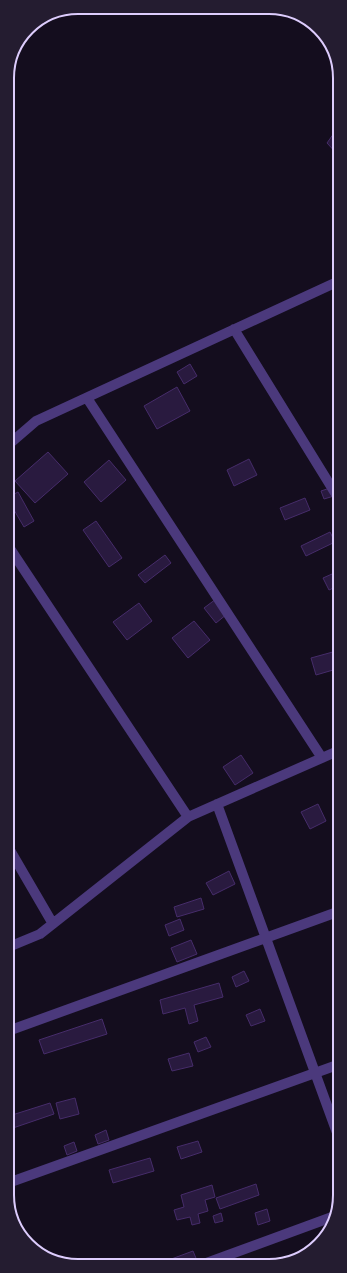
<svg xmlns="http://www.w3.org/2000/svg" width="347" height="1273" viewBox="0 0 347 1273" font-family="'IBM Plex Sans',sans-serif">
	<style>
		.building { fill: #291a3f; stroke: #462c6a }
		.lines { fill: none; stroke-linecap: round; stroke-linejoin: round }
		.minor { stroke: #4b397c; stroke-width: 10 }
		.rim { fill: none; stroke: #ddccfd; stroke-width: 2 }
	</style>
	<rect width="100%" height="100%" fill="#140d1e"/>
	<path class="building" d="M339,126V156L327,143Z
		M190,364L197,376L184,384L177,372Z
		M177,387L190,411L157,429L144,406Z
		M48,452L68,474L35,503L15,481Z
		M249,459L257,475L234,486L227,470Z
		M109,460L126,480L101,502L84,482Z
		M330,488L334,496L324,499L321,491Z
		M18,492L34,521L24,527L7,498Z
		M305,498L310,510L285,520L280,508Z
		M96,521L122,558L109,567L83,530Z
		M330,532L335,542L306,556L301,546Z
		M165,555L171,563L145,583L138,575Z
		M332,574L338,586L329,590L323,578Z
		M216,599L227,614L216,623L204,608Z
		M139,603L152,621L127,640L113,622Z
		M194,621L210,640L188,658L172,638Z
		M340,650V668L316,675L311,658Z
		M241,755L253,773L235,785L223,767Z
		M318,804L326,821L310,829L301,812Z
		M7,871H8L15,877L8,883Z
		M229,871L235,884L213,895L206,883Z
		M201,898L204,909L177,917L174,907Z
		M180,919L184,930L169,936L165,925Z
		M191,940L197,954L177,962L171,948Z
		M244,971L249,981L236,987L232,977Z
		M219,983L223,997L194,1005L198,1021L189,1024L185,1008L163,1014L160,1000Z
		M260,1009L265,1021L251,1026L246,1015Z
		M102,1019L107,1034L44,1054L39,1040Z
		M206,1037L211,1047L198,1052L194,1042Z
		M189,1053L193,1066L172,1071L168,1059Z
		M75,1098L79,1114L60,1119L56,1103Z
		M50,1103L54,1114L13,1128L9,1116Z
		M106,1130L109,1140L98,1144L95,1135Z
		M198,1141L202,1152L181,1159L177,1147Z
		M74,1142L77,1151L67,1155L64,1146Z
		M150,1158L154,1171L113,1183L109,1170Z
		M256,1184L259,1195L220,1209L216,1198Z
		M212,1185L215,1197L205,1200L208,1211L198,1214L200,1223L192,1225L190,1217L177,1220L174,1210L184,1207L181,1195Z
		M267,1209L270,1221L258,1225L255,1213Z
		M221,1213L223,1221L215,1223L213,1216Z
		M193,1251L198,1263L191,1265H155Z"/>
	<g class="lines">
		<path class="minor" d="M234,329L340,501
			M87,398L322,758
			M7,446L36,421L339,281
			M7,544L188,817
			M217,804L340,1141
			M7,845L53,924
			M8,946H11L40,934L188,817L340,750
			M8,1031L340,911
			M8,1183L340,1064
			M201,1265L332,1217"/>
	</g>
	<path d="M0 0H347V1273H0ZM78 14H269A64 64 0 0 1 333 78V1195A64 64 0 0 1 269 1259H78A64 64 0 0 1 14 1195V78A64 64 0 0 1 78 14Z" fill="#241c30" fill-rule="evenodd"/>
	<path class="rim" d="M78 14H269A64 64 0 0 1 333 78V1195A64 64 0 0 1 269 1259H78A64 64 0 0 1 14 1195V78A64 64 0 0 1 78 14Z"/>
</svg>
